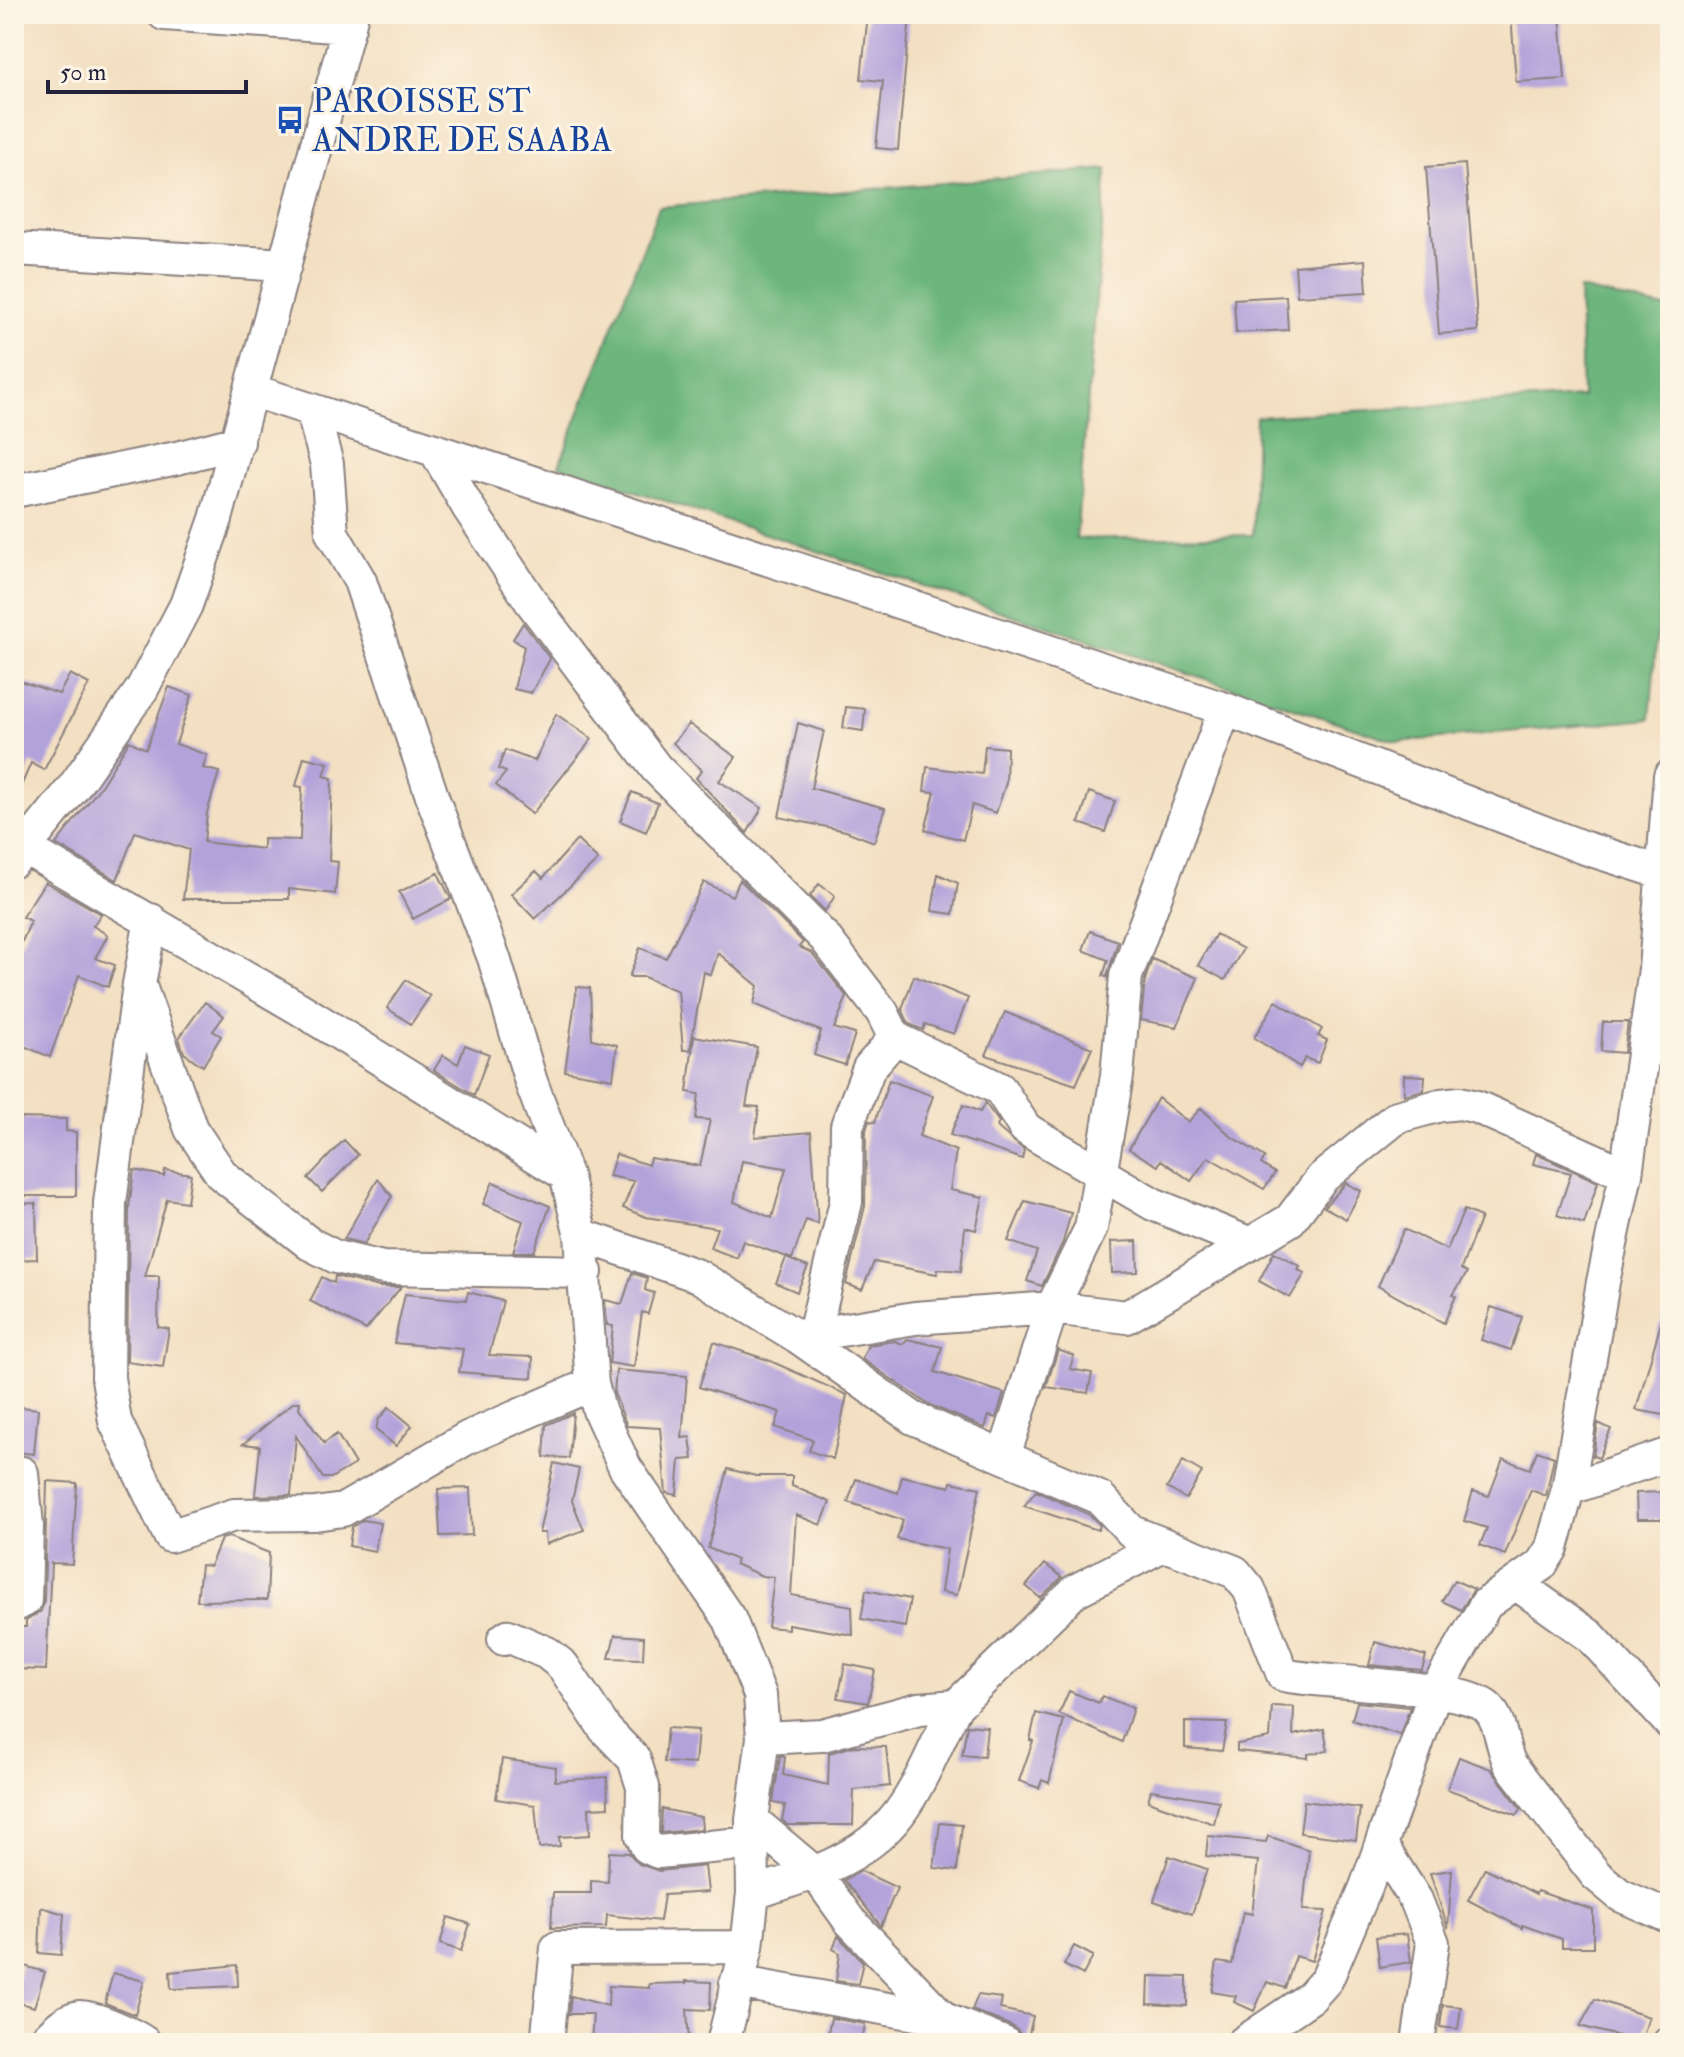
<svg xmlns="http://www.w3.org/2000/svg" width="1684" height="2057" viewBox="0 0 1684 2057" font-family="'IM FELL Double Pica',serif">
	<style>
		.forest { fill: #6cb57b; stroke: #476c5b; stroke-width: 2 }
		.building { fill: #b2a2da; fill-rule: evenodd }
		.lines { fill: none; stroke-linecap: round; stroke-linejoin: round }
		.minor-casing { stroke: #8a807e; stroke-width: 36 }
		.minor { stroke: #fff; stroke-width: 32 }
		.labels { text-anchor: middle; stroke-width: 6; stroke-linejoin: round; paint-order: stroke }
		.transit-label { font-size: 34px; fill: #164399; stroke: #fcf5e5; text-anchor: start }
	</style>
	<rect width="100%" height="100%" fill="#fcf5e5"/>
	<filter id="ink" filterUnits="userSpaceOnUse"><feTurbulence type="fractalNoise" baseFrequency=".0125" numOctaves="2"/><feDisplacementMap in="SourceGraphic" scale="16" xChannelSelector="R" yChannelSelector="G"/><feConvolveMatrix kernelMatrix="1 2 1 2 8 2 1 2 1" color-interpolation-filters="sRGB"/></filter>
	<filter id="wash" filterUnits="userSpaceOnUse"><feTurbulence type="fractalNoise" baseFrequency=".006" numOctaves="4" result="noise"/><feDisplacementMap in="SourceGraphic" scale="32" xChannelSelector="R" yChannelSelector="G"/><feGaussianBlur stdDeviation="1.8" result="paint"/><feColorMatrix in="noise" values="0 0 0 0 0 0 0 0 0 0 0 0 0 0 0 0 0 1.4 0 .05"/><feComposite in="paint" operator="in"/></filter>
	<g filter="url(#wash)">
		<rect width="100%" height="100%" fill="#f3dfc1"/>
		<path class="forest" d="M1107,169L1076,539L1253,535L1256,417L1582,397L1579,289L1670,309V476L1650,719L1397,742L559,466L659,207Z"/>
		<g id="blocks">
			<path class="building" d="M868,14H910L898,150L876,148L883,81L861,79Z
				M1511,14H1560L1565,79L1516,82Z
				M1465,164L1478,331L1439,334L1426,167Z
				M1365,260L1367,292L1297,296L1295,266Z
				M1286,296L1288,330L1236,333L1234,299Z
				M523,623L550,659L531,693L514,689L524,647L513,639Z
				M70,674L89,684L44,770L31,763L14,802V679L59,694Z
				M169,687L192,695L176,744L207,755L203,768L219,772L207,813L204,842L263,849V839L300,840L302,787L296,786L304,757L328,763L324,776L332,778L329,861L338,862L335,894L289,889V899H183L189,850L135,832L117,880L56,844L101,786L129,741L146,749Z
				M846,707L865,709L863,731L843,728Z
				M556,714L592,739L532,814L496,785L506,772L498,769L505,750L535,761Z
				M798,723L824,731L811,788L885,808L874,842L846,831L779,817Z
				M689,724L736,757L719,781L762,808L747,833L696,778L702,770L673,743Z
				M985,746L1007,748L1006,783L996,813L972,805L963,840L925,830L935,792L924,791L927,767L982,774Z
				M632,792L658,803L646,832L620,821Z
				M1089,792L1115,801L1105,832L1079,823Z
				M577,840L598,860L535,919L511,894L536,871L543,878Z
				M438,873L451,899L413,919L399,892Z
				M938,874L958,883L953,914L932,911Z
				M740,880L803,942L799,947L812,953L847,997L834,1028L855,1034L845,1065L814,1055L821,1031L754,1004L758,986L718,953L711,975L704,972L690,1050H683L678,991L644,977H629L640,948L666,958L704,882L732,896Z
				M45,882L101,914L93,926L108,935L95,958L115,965L108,987L79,975L50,1057L14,1042V1002L20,984L14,981V960L31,921L22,917Z
				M819,884L835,896L825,911L810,896Z
				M1090,931L1118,941L1107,977L1103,976L1108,960L1083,950Z
				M1216,934L1243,949L1225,980L1198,965Z
				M1152,959L1198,978L1177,1027L1141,1020L1145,980Z
				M914,976L968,998L954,1034L925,1024L923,1030L909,1024L902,1009Z
				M406,980L430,996L411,1024L387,1008Z
				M577,987L590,988L592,1039L617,1045L613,1079L565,1071Z
				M1276,1001L1322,1029L1318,1036L1327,1040L1318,1063L1305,1058L1300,1067L1254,1038Z
				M205,1002L224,1016L213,1031L221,1036L203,1066L184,1053L179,1038Z
				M1005,1012L1092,1048L1076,1085L986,1055Z
				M1603,1022H1628L1624,1053L1601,1051Z
				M694,1036L757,1047L746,1106L759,1107L755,1137L811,1132L818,1224L806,1220L792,1259L743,1241L737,1258L710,1248L717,1228L646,1217L623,1208L634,1181L609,1176L616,1154L648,1165L650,1158L700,1166L710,1120L696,1119L699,1094L687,1092ZM742,1161L786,1168L772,1218L734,1202Z
				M465,1045L489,1054L474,1095L434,1070L443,1055L458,1064Z
				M1404,1075L1425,1076L1424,1090L1404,1095Z
				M889,1080L933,1096L919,1136L956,1151L950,1190L983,1197L976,1230L965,1227L961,1271L938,1269L937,1274L874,1262L862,1290L846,1284L865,1206L866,1130L869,1121L875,1122Z
				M1158,1098L1188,1122L1201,1108L1232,1137L1265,1157L1261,1164L1275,1173L1264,1189L1208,1157L1191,1181L1161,1160L1158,1166L1129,1149Z
				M985,1103L999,1122L997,1127L1024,1150L1022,1159L950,1135L963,1105L980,1112Z
				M14,1118L66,1119V1131L76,1132V1196H17Z
				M344,1140L358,1155L322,1192L308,1178Z
				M1536,1154L1598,1182L1584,1224L1557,1215L1571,1173L1533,1164Z
				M134,1170L164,1176L165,1170L191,1174L187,1202L167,1199L145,1276H159L158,1327L169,1329L163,1367L127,1362L129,1207Z
				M378,1179L392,1196L364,1244L344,1239Z
				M493,1182L550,1206L534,1252H513L523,1221L483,1204Z
				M1346,1183L1361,1191L1346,1219L1324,1207Z
				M1025,1201L1071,1213L1063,1242L1042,1286L1027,1281L1037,1251L1008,1241Z
				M36,1203L37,1259L14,1260V1204Z
				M1464,1210L1481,1217L1461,1269L1467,1273L1453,1295L1456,1296L1444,1323L1378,1286L1404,1229L1447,1250Z
				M1137,1241L1138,1272L1112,1273L1111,1242Z
				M1274,1252L1300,1266L1298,1270L1305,1273L1290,1298L1259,1281Z
				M786,1258L808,1267L797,1292L776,1283Z
				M632,1273L647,1278L645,1290L654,1293L648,1314L642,1312L634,1367L609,1363L613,1326L607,1325L605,1300L622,1304Z
				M335,1276L379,1287H401L366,1330L310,1301L322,1277L334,1283Z
				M468,1292L503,1301L489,1355L533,1357L532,1378L459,1372L463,1349L394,1343L405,1294L466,1300Z
				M1491,1307L1522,1317L1511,1350L1481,1340Z
				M1664,1312L1670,1313V1380L1664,1415L1636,1410Z
				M907,1339L942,1347L935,1372L1004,1393L996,1418L989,1416L985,1428L928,1404L862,1359L868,1345L895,1341L903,1344Z
				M714,1342L768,1360L847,1395L833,1459L809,1451L813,1440L775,1427L780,1412L699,1387Z
				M1058,1350L1074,1356L1070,1369L1092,1373L1088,1393L1046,1387Z
				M616,1370L687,1376L682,1438L690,1437L693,1459L680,1460L677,1495L666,1493L660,1428L627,1426L614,1393Z
				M294,1402H300L299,1408L324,1443L337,1434L355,1464L331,1478H323L296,1436L291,1495L255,1496L260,1446L243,1444Z
				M14,1406L38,1409L34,1454L14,1452Z
				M389,1407L412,1426L396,1446L376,1430L378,1420Z
				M573,1413L569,1458L544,1457L546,1425Z
				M1598,1423L1611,1429L1599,1458L1593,1456Z
				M1537,1451L1554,1457L1546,1496L1531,1490L1505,1555L1480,1545L1487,1528L1464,1521L1473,1491L1489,1496L1503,1459L1530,1469Z
				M1183,1461L1202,1472L1186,1499L1167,1488Z
				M554,1463L579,1469L572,1501L584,1530L546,1544L545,1533H539Z
				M728,1469L756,1476H792V1486L830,1502L821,1525L796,1515L791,1595L852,1606L853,1635L788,1624V1629L768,1627L774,1577L762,1576L735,1564L737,1560L708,1548Z
				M902,1476L950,1487L951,1482L980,1488L957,1595L941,1592L947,1549L897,1539L903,1520L848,1502L856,1479L898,1493Z
				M47,1481L77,1483L72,1564L51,1563L46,1670L14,1669V1627H26V1621L41,1611L44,1601Z
				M470,1488L472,1535L440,1536L438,1489Z
				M1036,1491L1090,1515L1100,1525L1098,1530L1024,1506Z
				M1664,1492V1519H1637L1636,1493Z
				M363,1520L380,1523L375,1551L349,1546L352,1527Z
				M229,1537L269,1553L267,1600L197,1601L201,1565L210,1566L221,1539Z
				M1045,1564L1062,1577L1040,1598L1026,1586Z
				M1454,1580L1474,1589L1461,1610L1442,1601Z
				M866,1590L910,1599L905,1627L861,1619Z
				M615,1635L644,1637L643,1659L609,1658Z
				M1375,1642L1426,1656L1422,1670L1369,1665Z
				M845,1664L875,1670L868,1703L838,1698Z
				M1069,1691L1099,1703L1102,1696L1133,1708L1122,1742L1059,1714Z
				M1357,1702L1410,1707L1400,1735L1352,1720Z
				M1272,1706L1294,1707L1293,1735L1324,1729L1328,1751L1308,1754V1758L1237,1751V1744L1270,1738Z
				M1036,1713L1064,1720L1049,1783L1042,1780L1039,1788L1019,1781L1033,1741L1030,1740Z
				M1185,1722L1227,1723L1222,1751L1185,1748Z
				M967,1725L987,1727L984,1757L962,1755Z
				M667,1728L698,1730L695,1764L664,1762Z
				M854,1746L886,1747L890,1786L854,1790L853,1825H787L782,1820L785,1805L773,1803L780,1756L785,1757L783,1775L828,1785L829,1753Z
				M1459,1757L1491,1769L1521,1809L1517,1815L1447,1789Z
				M502,1759L556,1767L555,1781L607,1777L608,1807L589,1808L590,1835L559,1837L560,1846L539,1848L535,1805L496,1799Z
				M1151,1790L1219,1801L1214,1824L1148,1801Z
				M1304,1801L1360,1808L1356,1840L1300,1833Z
				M662,1809L701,1817L702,1829L661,1833Z
				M940,1823L962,1825L957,1871L934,1868Z
				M1208,1836L1266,1842L1268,1836L1309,1850L1303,1910L1326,1911L1312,1961L1296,1956L1285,1988L1267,1982L1254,2011L1234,2002L1236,1996L1212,1992L1217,1962L1232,1964L1243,1912L1252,1914L1258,1861L1206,1856Z
				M609,1852L629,1853L639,1864L659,1871L705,1866L708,1892L664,1895L660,1921L607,1915L606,1927L551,1928L553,1893H591V1881L608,1882Z
				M1169,1856L1207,1869L1192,1914L1154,1901Z
				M1485,1868L1536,1894L1537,1891L1593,1910V1947H1562V1939L1522,1925V1928L1468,1900Z
				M1452,1870L1448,1928L1430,1873Z
				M861,1871L897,1888L881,1926L844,1880Z
				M41,1907L64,1914L61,1955L39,1953Z
				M448,1917L470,1924L461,1951L440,1944Z
				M1407,1934L1411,1962L1380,1967L1376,1937Z
				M838,1936L863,1962L858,1984L836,1981L840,1953L833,1949Z
				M1074,1946L1093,1956L1083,1975L1064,1965Z
				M21,1965L45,1972L34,2007L14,2001Z
				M237,1965L238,1986L171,1989L170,1972Z
				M113,1973L144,1981L135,2015L105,2003Z
				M1149,1976L1187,1977V2006L1148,2004Z
				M686,1981L711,1982L710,2010L687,2009L689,2043H591L593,2014H569L571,1996L608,2006L609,1986L649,1988V1984L686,1983Z
				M978,1995L1002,1998L1000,2009L1033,2016L1027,2043H1023L1019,2032L1012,2026L972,2010Z
				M1595,1999L1649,2017L1641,2042L1580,2026Z
				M1443,2005L1461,2007L1458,2029L1440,2027Z
				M831,2018L865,2024L862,2043H826Z"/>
		</g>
	</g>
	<g filter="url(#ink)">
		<use href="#blocks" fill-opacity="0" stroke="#8a807e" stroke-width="2"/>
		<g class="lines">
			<defs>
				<path id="minor" d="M164,14L349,27
					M14,249L285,265
					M251,390L1225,709L1582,847L1670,875
					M312,410L327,464L332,533L360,581L434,802L494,958L531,1082L566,1175L581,1235L592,1384L599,1410L625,1467L730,1620L760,1695L763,1738L752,1820L753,1893L747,1947L723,2043
					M435,450L468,507L532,603L656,768L825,938L882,1012L895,1038L1000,1089L1025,1128L1034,1134L1153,1204L1248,1243
					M14,491L177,458L238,442
					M25,848L300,1009L566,1175
					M14,861L73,788L142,689L186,605L216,519L352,14
					M151,920L139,984L110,1203L108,1378L115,1421L170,1536L234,1515L315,1514L343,1510L467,1438L592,1384
					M141,989L191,1129L222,1175L310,1244L336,1257L383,1268L586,1272
					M581,1235L698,1276L798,1337L913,1418L1100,1498L1132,1532L1235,1572L1249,1589L1283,1675C1323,1684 1464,1684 1488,1708C1502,1721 1501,1747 1510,1764L1596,1875L1620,1895L1670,1917
					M814,1334L846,1202L847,1126L869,1068L895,1038
					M798,1337L915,1318L1052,1308L1127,1317L1290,1220L1322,1178L1397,1117L1441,1105L1460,1103L1477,1107L1626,1174
					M1004,1456L1052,1308L1091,1228L1117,1076L1126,976L1225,709
					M1568,1489L1670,1454
					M1517,1584L1590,1636L1670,1723
					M14,1606L25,1600L27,1526L22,1473
					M504,1639L508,1636L547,1653L563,1666L605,1729L634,1759L643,1787L642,1836L647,1847L658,1852L751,1843
					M763,1738L822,1735L919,1709L956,1706L1075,1591L1161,1546
					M752,1820L816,1874L849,1920L944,2019L1004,2043
					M1381,1845L1416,1900L1433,1943L1418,2043
					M753,1893C810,1875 871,1858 905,1805C926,1774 938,1738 956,1706
					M736,1982L944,2019
					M42,2043C52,2034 64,2019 79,2017C93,2016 133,2034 145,2043
					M547,2043L557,1948L747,1947
					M1243,2043L1311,1997L1327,1979L1366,1887L1435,1692L1486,1604L1541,1565L1552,1548L1568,1489L1603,1282L1626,1174L1655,969L1670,776
					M1669,2043L1670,2042"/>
			</defs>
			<use href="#minor" class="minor-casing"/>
			<use href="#minor" class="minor"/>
		</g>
	</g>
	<defs>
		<symbol id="bus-bare" viewBox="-9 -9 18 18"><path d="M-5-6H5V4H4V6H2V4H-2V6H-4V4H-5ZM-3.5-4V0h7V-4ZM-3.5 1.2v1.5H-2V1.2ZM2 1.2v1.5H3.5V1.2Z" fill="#1a4fb4" stroke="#fcf5e5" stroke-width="2.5" paint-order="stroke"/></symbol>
	</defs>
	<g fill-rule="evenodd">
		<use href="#bus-bare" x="270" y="100" width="40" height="40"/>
	</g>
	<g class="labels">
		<g class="transit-label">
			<text x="312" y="112">PAROISSE ST<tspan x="312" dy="39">ANDRE DE SAABA</tspan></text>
		</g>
	</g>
	<rect width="1684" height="2057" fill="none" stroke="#fcf5e5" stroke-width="48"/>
	<path d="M48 80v12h198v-12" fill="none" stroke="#22223b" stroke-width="4"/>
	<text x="60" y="80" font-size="24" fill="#22223b" stroke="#fcf5e5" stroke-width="6" paint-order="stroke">50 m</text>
</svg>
